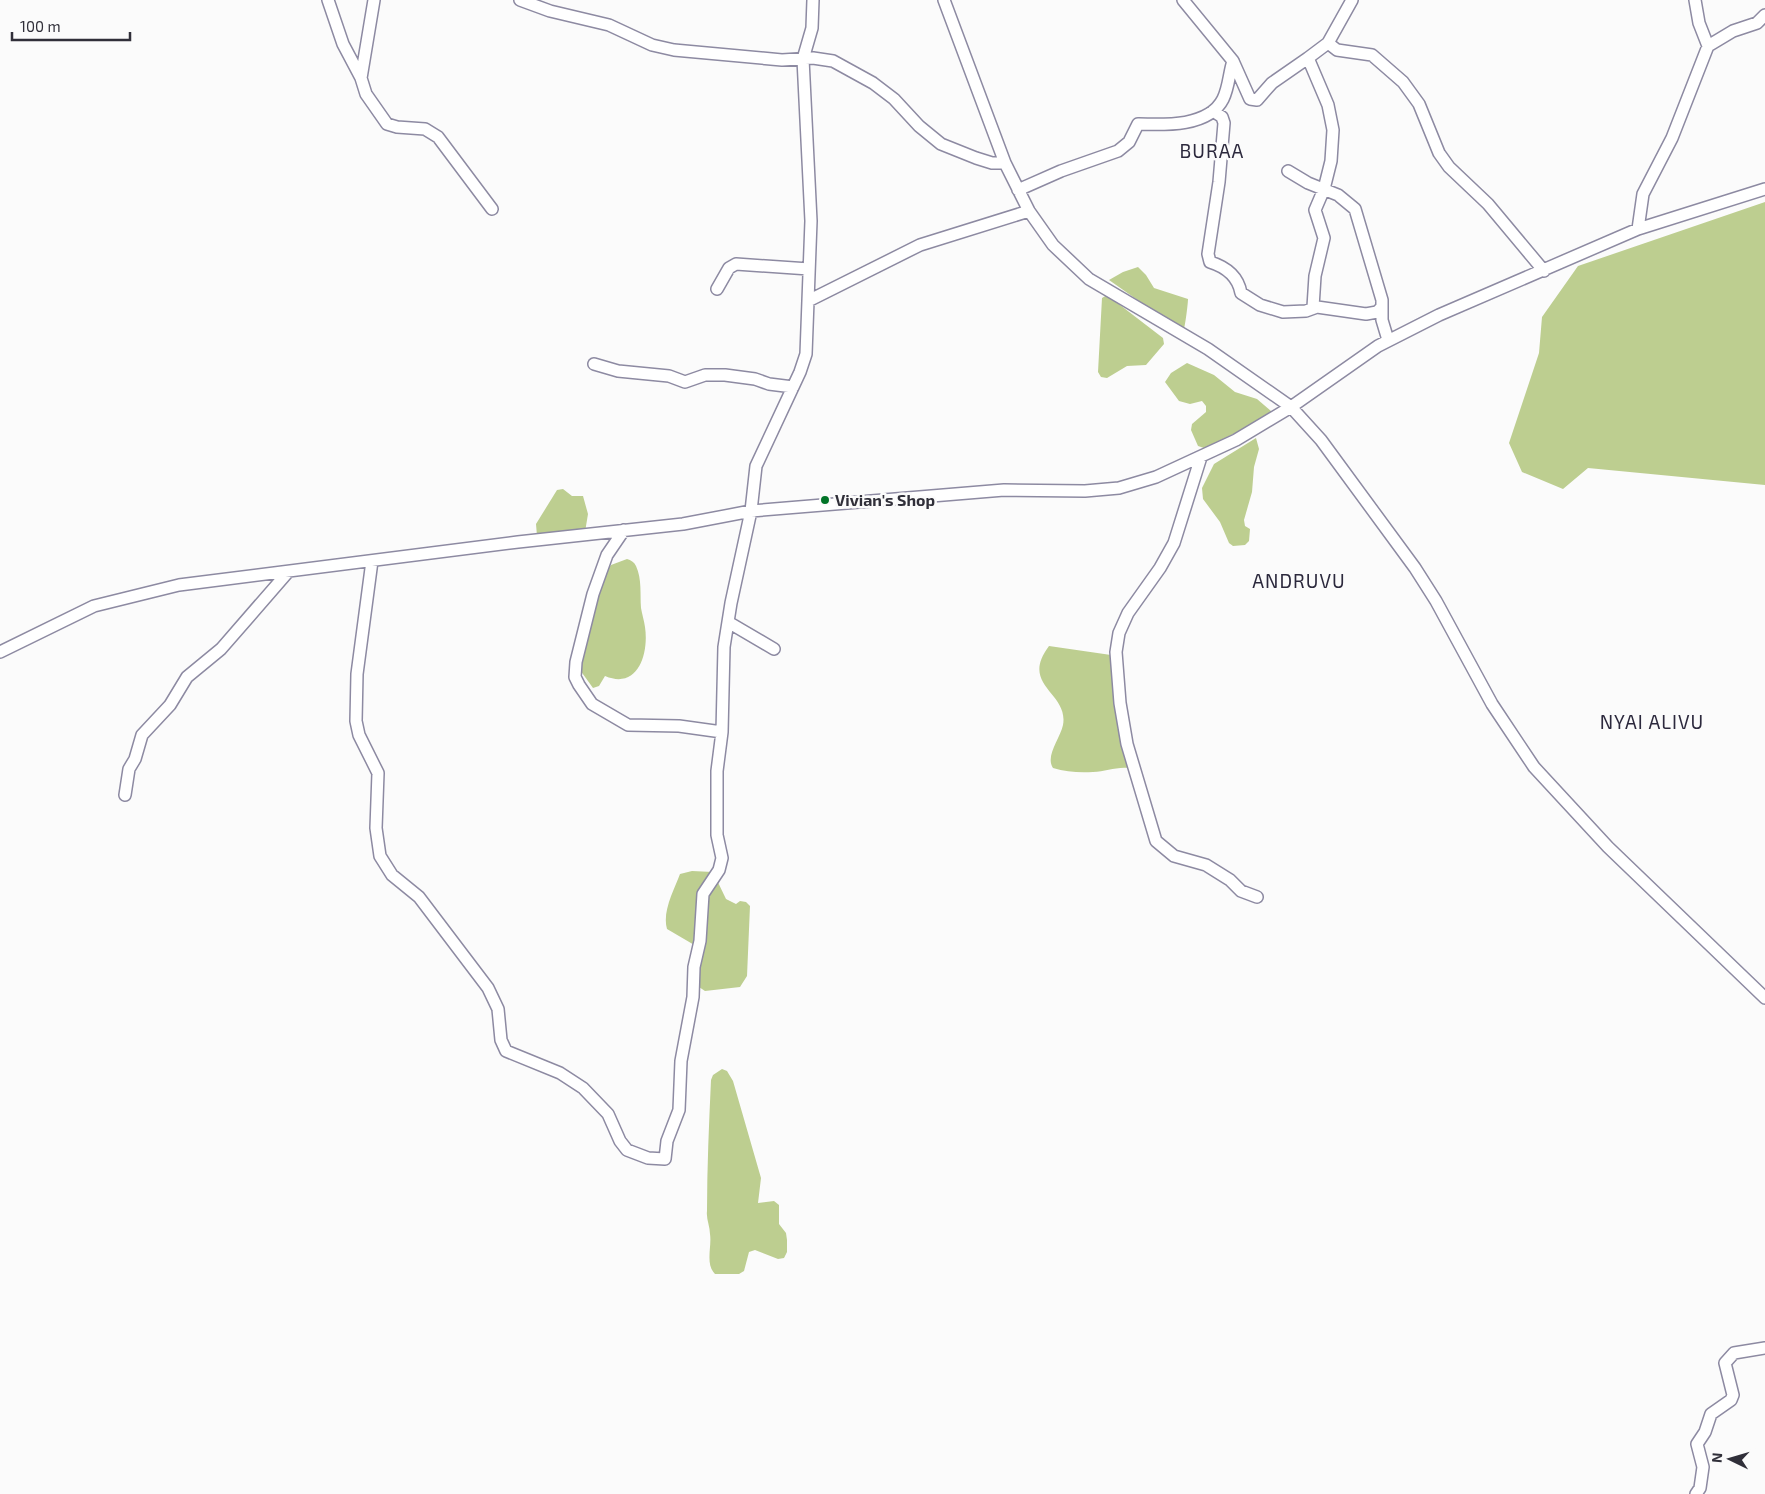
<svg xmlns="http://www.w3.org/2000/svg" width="1765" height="1494" viewBox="0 0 1765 1494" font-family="'Exo 2',sans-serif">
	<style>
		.forest { fill: #bdce90 }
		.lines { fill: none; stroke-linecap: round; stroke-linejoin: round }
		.minor-casing { stroke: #8d8aa2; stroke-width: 14 }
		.minor { stroke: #fff; stroke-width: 11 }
		.poi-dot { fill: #027428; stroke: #fbfbfb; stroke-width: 2 }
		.labels { text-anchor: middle; stroke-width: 5; stroke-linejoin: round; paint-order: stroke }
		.poi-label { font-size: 16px; font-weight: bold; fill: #302f39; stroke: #fbfbfb; text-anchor: start }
		.quarter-label { font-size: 19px; letter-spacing: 1px; fill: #2c293d; stroke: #fbfbfb }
	</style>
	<rect width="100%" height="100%" fill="#fbfbfb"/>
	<path class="forest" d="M1765,202V485L1588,468L1563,489L1522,472L1509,443L1539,353L1542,317L1578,266Z
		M1138,267L1146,275L1154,288L1188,299C1188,304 1185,329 1183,332L1109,280L1123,272Z
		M1107,295L1163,338L1164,344L1146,365L1127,366L1107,378L1101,377L1098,372L1102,298Z
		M1187,363L1214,375L1235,392L1257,399L1271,411V416L1204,448L1198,446L1191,430L1192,424L1206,412V406L1202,401L1190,404L1179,401L1165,382L1171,373Z
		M1256,438L1259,449L1254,467L1252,492L1244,520L1245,526L1250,529L1249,541L1245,545L1233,546L1229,543L1220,522L1203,499L1202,488L1214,464Z
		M563,489L572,496H583L588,514L585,532L537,536L536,524L557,490Z
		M627,559C631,560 634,562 636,566C642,579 640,594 641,608C642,614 644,620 645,627C649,654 638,690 605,676L599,686L593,688L580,670L599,583L611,565Z
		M1049,646L1111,655L1118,730L1128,768C1115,767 1105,772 1093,772C1080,773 1066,772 1053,768C1045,756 1060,739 1063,725C1069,692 1019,686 1049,646Z
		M692,871L713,872L726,899L736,904L740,901L746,902L750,906L747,976L740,987L705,991L696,985V946L667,929C662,912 674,890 680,874Z
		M722,1069L727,1071L733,1081L761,1178L758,1203L774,1201L779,1205V1224L786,1233L787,1240V1252L784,1258L778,1259L755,1250L749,1252L744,1271L739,1274H715C705,1264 712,1247 710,1234C710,1226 706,1219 707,1211C707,1167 709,1124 711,1080L713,1075Z"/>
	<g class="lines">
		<defs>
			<path id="minor" d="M328,0L343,44L361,78
				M374,0L361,78L366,94L387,124L397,127L425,129L438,137L492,209
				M520,0L550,11L609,25L652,45L674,50L782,60L813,58L833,61L873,83L894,99L919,126L941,144L976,158L992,163H1005
				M944,0L1005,163L1029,211L1053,245L1089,279L1208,349L1291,407L1321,440L1415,568L1436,601L1492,704L1534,767L1608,847L1765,998
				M1352,0L1328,43L1337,50L1372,55L1403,82L1419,104L1439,153L1449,167L1488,204L1544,271
				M1708,46L1733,31L1757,23L1765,15
				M1233,61L1250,99L1257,100L1272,83L1308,58
				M1213,111L1222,117L1224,123L1219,182L1208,254L1210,262C1226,267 1238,276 1241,293L1260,305L1283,312L1306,311L1317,307L1366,314L1377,312L1382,307
				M1288,171L1308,183L1338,195L1355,209L1382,300V320L1388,340
				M1018,190L1061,171L1118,151L1129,142L1138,124C1164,125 1209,127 1223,99C1229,87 1229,73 1233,61L1183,0
				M1638,229L1643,194L1672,138L1708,46L1699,23L1695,0
				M717,289L729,268L736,264L809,269
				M808,301L920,245L1029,211
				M1313,307L1315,276L1324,238L1315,210L1324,189L1331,161L1333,130L1328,105L1308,58L1328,43
				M594,364L618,371L669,376L685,382L705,375H725L755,379L769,384L793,387
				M1201,457L1174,543L1160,568L1128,613L1119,633L1116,652L1120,703L1127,744L1156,841L1174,856L1206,865L1230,880L1241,891L1257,897
				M624,530L607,555L593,594L576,662L575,677L579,685L592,704L628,725L679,726L722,732
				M372,561L357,674L356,721L359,735L378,773L376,828L380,856L392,875L419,897L488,988L498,1009L501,1040L506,1051L560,1073L583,1088L608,1114L620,1141L627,1150L648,1158L665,1159L667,1141L679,1110L681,1061L693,997L694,967L700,941L703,894L719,870L722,858L717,835V771L722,732L724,647L731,603L751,511L756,466L800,372L806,354L811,221L803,59L812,28L813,0
				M728,622L774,649
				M0,652L94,606L179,585L518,542L683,524L751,511L1004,490L1085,491L1119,488L1156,477L1236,440L1291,407L1378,346L1439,315L1638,229L1765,189
				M125,795L129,769L135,759L142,735L170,705L187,677L221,649L288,572
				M1696,1494L1700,1488L1703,1467L1697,1444L1705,1432L1711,1414L1731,1400L1733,1395L1725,1363L1734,1353L1765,1348"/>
		</defs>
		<use href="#minor" class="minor-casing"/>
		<use href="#minor" class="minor"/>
	</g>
	<circle class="poi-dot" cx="825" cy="500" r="5"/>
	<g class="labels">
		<g class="poi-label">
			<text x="835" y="506">Vivian's Shop</text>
		</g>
		<g class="quarter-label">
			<text x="1212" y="158">BURAA</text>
			<text x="1299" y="588">ANDRUVU</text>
			<text x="1652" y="729">NYAI ALIVU</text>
		</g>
	</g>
	<g transform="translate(1730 1459) rotate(275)" stroke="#fbfbfb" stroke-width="4" paint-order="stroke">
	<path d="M0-4L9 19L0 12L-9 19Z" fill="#302f39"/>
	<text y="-8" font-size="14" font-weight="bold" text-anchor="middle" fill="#302f39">N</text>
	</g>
	<path d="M12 32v8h118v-8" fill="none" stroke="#302f39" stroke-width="2.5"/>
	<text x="20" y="32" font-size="15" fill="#302f39" stroke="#fbfbfb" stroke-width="4" paint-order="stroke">100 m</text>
</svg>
